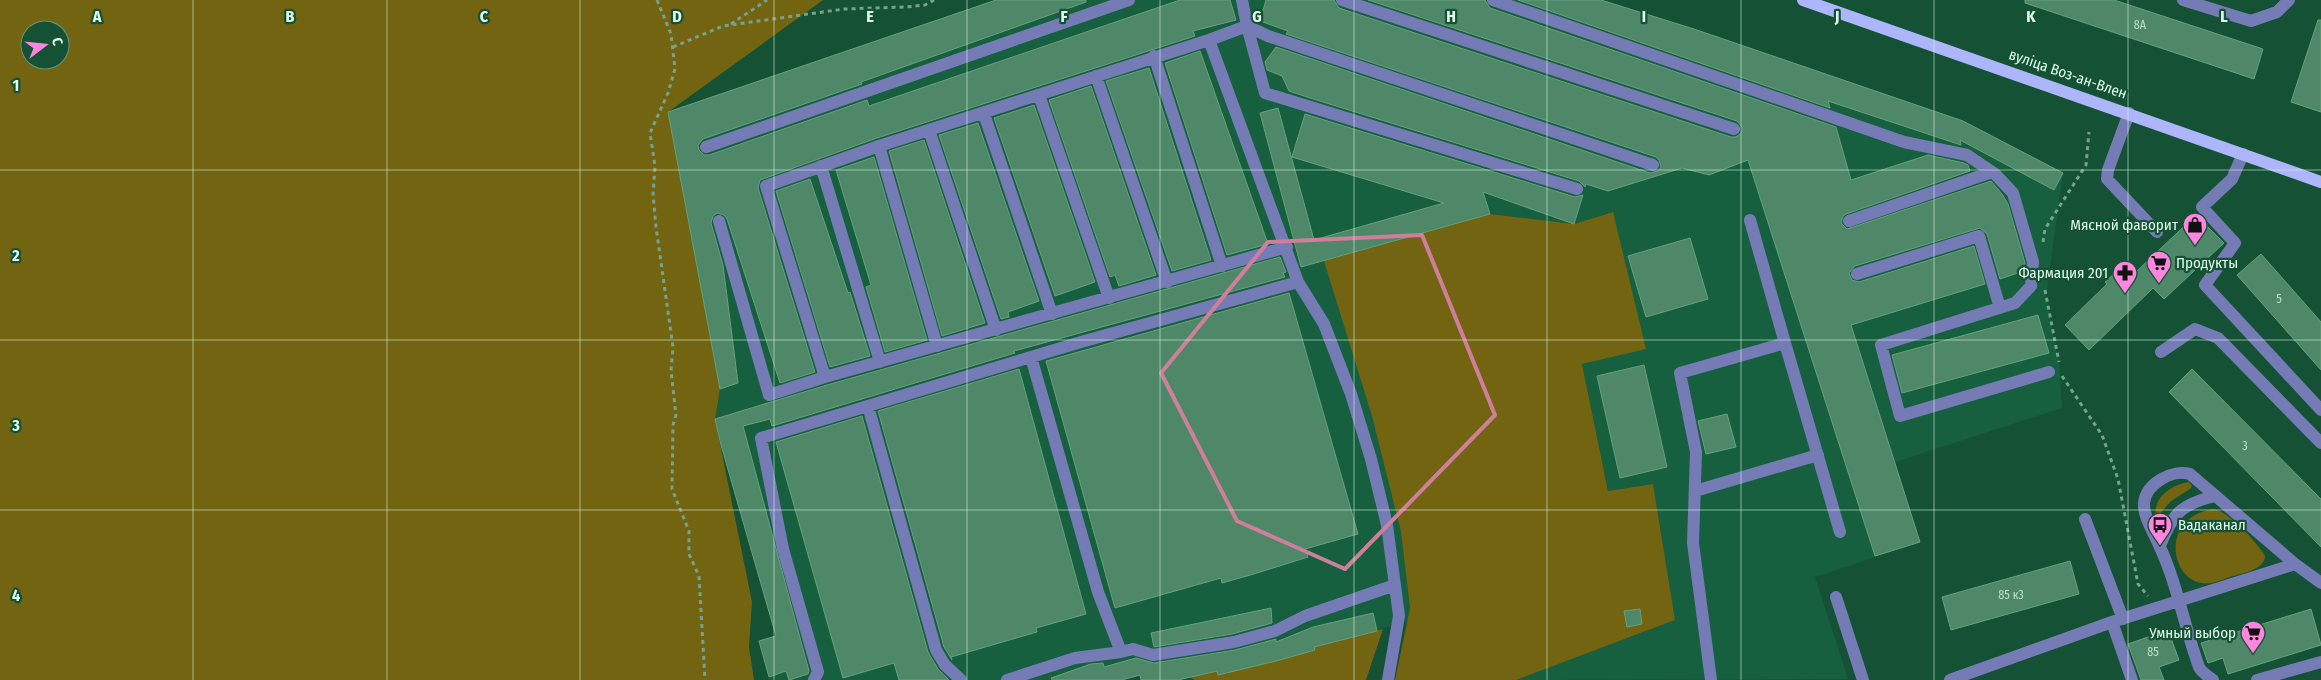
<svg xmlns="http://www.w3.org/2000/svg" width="2321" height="680" viewBox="0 0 2321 680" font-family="'Fira Sans Condensed',sans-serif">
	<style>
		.built { fill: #17603f }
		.green { fill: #736412; fill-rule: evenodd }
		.building { fill: #4e8868; stroke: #66a17f }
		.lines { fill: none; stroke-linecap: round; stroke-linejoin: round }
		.path { stroke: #75a38b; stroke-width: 3; stroke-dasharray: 4 4; stroke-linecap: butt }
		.minor { stroke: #757cb5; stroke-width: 12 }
		.major { stroke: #adb5fb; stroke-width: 12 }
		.marked { fill: none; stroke: #cf7f9b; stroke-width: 4; stroke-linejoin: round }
		.grid { fill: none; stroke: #dffdea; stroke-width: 1; stroke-opacity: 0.55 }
		.labels { text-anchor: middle; stroke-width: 4.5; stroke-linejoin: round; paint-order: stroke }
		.number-label { font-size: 12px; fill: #bbe0ca }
		.street-label { font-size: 15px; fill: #dffdea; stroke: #155235 }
		.poi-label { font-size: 15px; fill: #dffdea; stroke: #155235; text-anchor: end }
		.grid-label { font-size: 16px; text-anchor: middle; font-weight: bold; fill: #dffdea; stroke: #155235; stroke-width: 4.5; stroke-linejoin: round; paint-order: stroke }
	</style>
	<rect width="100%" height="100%" fill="#155235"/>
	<path class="built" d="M996,0H1591L1963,121L2063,173L2046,296L2059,361L2062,408L1895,462L1920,542L1815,577L1848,679L1516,680L1675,620L1653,484L1608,491L1582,363L1612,212L1574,224L1490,214L1372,416L1401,531L1410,608L1409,621L1314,647L1315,650L1218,675L1217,671L1140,675L1122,680H768L769,677L759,641L776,635L721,445L715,419L720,389L668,112Z"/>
	<path class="green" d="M0,0H823L668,112L720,389L715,419L752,602L749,647L754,680H0ZM30,30H60V60H30Z
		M1613,212L1646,349L1582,364L1608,491L1653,484L1675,620L1516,680H1395L1410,608L1401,532L1372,416L1324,261L1490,214L1574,224Z
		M2189,482L2192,486L2190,489L2171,501L2159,515H2156C2153,497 2173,484 2189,482Z
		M2214,509C2229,512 2257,542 2265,556L2264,561C2257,571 2244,573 2233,576C2226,578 2218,582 2211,583C2171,589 2156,517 2214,509Z
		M1383,629L1366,680H1195L1190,677L1217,671L1218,675L1315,650L1314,647Z"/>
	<path class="building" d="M996,0H1086V2L861,82L862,84L703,139L698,145L699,150L704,155H709L867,100L869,106L1180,0H1230L1236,20L1193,31L1195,36L877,138L760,180L758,188L815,372L780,383L727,219L724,215L717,213L713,216L711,223L723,265L738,383L720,389L668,112Z
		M1266,0H1334L1339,8L1731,137H1736L1742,132V127L1737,121L1368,0H1485L1490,8L1836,127L1851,180L1928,155L1964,163L1968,165L1970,171L1846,214L1843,216L1841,223L1847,229L1991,181L2002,194L2008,204L2025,263L2024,271L2000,279L1987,234L1980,228L1855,266L1849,273L1852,280L1859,282L1974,246L1985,284L1851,325L1920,542L1875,556L1748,160L1709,175L1682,168L1608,191L1586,184L1585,187L1579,181L1310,98L1289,91L1282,76L1267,70L1265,62L1276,47L1650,173L1658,171L1661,167L1659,160L1656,157L1286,34L1288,31L1260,21Z
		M1518,0H1601L1694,29L1963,121L2063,173L2054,190L1960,140L1961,145L1828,101L1830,108Z
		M2025,0H2114L2263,49L2254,79L2025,3Z
		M2318,20H2321V112L2291,102Z
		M1200,51L1268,244L1227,255L1165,63Z
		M1149,68L1211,260L1172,271L1106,81Z
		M1091,86L1156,275L1119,286L1115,275L1110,277L1049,100Z
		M1034,105L1095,282L1055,296L994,118Z
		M1278,108L1314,240L1444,203L1292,157L1305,114L1575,197L1583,195L1574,224L1483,192L1490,214L1301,267L1260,113Z
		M978,123L1039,301L1008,312L1009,317L1001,319L939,135Z
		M924,140L985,323L942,336L889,151Z
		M874,157L927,340L885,352L866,287L871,285L836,170Z
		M810,179L848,293L850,292L870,356L830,367L776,191Z
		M2196,215L2224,243L2164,299L2153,288L2089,350L2065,325L2107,284L2105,282L2115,273L2118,276L2130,264L2137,271Z
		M1690,238L1708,299L1646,317L1628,256Z
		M2261,254L2321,322V370L2237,275Z
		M1280,257L1286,272L1283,273L1285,277L1014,351L1015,353L772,426L770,419L743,426L809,671L808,674L789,680L786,671L769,677L759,641L776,636L721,445L715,419L827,385Z
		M1289,293L1358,534L1305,549L1308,557L1254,574L1222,583L1221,578L1115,608L1046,361Z
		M2038,315L2049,353L1902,393L1892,355Z
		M1644,365L1667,467L1620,478L1597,376Z
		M1019,369L1086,614L1036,628L1037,632L951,657L952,660L944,647L878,411Z
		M2192,369L2321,499V547L2169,392Z
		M1727,414L1736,447L1706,454L1698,421Z
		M862,416L928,652L938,669L949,680H899L894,663L843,678L776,442Z
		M2070,561L2079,594L1951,630L1942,597Z
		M1271,608L1272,623L1232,634L1154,647L1151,633Z
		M1640,609L1642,624L1627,627L1624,611Z
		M2311,609L2321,645L2228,674L2223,658L2208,663L2201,643Z
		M1373,613L1377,631L1314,647L1315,650L1280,660L1218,675L1217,671L1178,680H1141L1140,675L1122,680H1052L1051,678L1091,664L1103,663L1104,667L1136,658L1154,663L1235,650L1276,639V642L1313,627Z
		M2168,630L2179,660L2159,667L2164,680H2141L2128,644Z"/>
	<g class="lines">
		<path class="path" d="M657,0L671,34L675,69L668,93L650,133L655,166L653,194L656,227L673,347L671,371L676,415L673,425L672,489L689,531V554L699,576L705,680
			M731,24L767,0
			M673,47L723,26L844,9L906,7L925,5L934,0
			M2043,242L2045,229L2086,165L2089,132
			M2045,290L2059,362
			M2062,376L2102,435L2118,479L2138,584L2148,596"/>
		<path class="minor" d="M1342,0L1734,129
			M1493,0L1904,142L1967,155L1995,174L2013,193L2033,262L2031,286L2015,303L1881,345L1900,416L2049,372
			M2183,0L2251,21L2277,12L2289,0
			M1247,26L1268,36L1653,165
			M1247,26L1265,93L1577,189
			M1209,40L879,146L766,186L825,377L1287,247
			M1154,56L1222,266
			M1096,76L1167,282
			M1039,95L1109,298
			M2129,113L2108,170L2107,179L2157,232
			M984,114L1052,314
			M929,130L996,330
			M879,146L937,346
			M706,147L1129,0
			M2243,154L2232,179L2202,207L2235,243L2205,285L2321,410
			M821,166L880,362
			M1750,220L1785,343
			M719,221L769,395L825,377
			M1849,221L1992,172
			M1857,274L1979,236L2000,308
			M1298,282L1324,324L1351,394L1371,459L1387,525L1399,616L1388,680
			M2161,352L2195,329L2218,338L2321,443
			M868,406L936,650L945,665L961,680
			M1695,491L1818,455
			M2085,519L2123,619
			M2160,546C2172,514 2181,504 2215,496
			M1836,597L1863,680
			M2112,622L2132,680
			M1121,652L1133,649L1153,655L1234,642L1275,631L1305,616L1395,585
			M814,680L818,672L783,549L761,438L1081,342L1298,282L1209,40L1247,26L1242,0
			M1007,680L1075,658L1121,652L1098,592L1031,357
			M1711,680L1693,543L1696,452L1680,373L1785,343L1840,532
			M1950,680L2112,622L2295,564
			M2213,680C2208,676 2201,672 2199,667C2184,626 2177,582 2158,543C2153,531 2143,516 2144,503C2146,483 2173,469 2190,474L2295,564L2321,583
			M2257,680L2321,662"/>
		<path class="major" d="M1803,0L2321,182"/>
	</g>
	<path class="marked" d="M1422,235L1495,415L1345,569L1237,521L1161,373L1268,242Z"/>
	<path class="grid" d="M193,0V680M387,0V680M580,0V680M774,0V680M967,0V680M1160,0V680M1354,0V680M1547,0V680M1741,0V680M1934,0V680M2128,0V680M0,170H2321M0,340H2321M0,510H2321"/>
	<defs>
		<symbol id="shop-pin" viewBox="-11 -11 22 30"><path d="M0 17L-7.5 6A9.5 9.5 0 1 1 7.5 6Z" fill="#ff85de" stroke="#155235"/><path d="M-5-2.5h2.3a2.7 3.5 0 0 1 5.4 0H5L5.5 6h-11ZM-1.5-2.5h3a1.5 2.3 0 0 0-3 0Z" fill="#111"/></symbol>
		<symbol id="supermarket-pin" viewBox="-11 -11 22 30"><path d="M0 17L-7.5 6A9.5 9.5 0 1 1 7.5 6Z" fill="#ff85de" stroke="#155235"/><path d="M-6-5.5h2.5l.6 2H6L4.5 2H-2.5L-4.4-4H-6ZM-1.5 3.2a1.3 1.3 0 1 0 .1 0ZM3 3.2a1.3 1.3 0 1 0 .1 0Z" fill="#111"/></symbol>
		<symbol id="pharmacy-pin" viewBox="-11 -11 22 30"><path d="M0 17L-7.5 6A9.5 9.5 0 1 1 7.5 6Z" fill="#ff85de" stroke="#155235"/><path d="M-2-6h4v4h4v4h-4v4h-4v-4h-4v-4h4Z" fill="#111"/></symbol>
		<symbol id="bus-pin" viewBox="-11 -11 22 30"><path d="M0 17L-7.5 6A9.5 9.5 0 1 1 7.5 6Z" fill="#ff85de" stroke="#155235"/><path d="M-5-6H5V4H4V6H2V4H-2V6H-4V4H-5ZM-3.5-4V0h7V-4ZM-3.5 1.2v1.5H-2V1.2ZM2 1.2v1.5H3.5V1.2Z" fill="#111"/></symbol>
	</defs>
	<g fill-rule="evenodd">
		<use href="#shop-pin" x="2181" y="211" width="28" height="38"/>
		<use href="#supermarket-pin" x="2145" y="249" width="28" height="38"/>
		<use href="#pharmacy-pin" x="2111" y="259" width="28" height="38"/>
		<use href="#bus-pin" x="2146" y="511" width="28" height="38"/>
		<use href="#supermarket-pin" x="2239" y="619" width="28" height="38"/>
	</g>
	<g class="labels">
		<g class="number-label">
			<text x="2140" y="29">8А</text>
			<text x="2279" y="303">5</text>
			<text x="2245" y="450">3</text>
			<text x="2011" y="599">85 к3</text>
			<text x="2153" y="656">85</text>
		</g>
		<g class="street-label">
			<text transform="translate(2068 74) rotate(19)" y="5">вуліца Воз-ан-Влен</text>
		</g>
		<g class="poi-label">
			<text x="2178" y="230">Мясной фаворит</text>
			<text x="2176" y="268" text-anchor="start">Продукты</text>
			<text x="2108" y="278">Фармация 201</text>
			<text x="2178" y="530" text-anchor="start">Вадаканал</text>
			<text x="2236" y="638">Умный выбор</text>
		</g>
	</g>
	<g class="grid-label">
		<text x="97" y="22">A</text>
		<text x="290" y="22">B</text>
		<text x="484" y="22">C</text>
		<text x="677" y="22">D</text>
		<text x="870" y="22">E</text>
		<text x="1064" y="22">F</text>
		<text x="1257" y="22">G</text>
		<text x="1451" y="22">H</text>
		<text x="1644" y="22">I</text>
		<text x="1837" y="22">J</text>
		<text x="2031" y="22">K</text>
		<text x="2224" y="22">L</text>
		<text x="16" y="91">1</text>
		<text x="16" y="261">2</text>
		<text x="16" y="431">3</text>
		<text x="16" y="601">4</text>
	</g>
	<g transform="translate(45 45) rotate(74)"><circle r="24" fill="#155235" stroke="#66967d"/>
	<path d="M0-4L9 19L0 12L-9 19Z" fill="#ff85de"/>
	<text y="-8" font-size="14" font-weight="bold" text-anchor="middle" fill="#dffdea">С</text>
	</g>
</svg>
